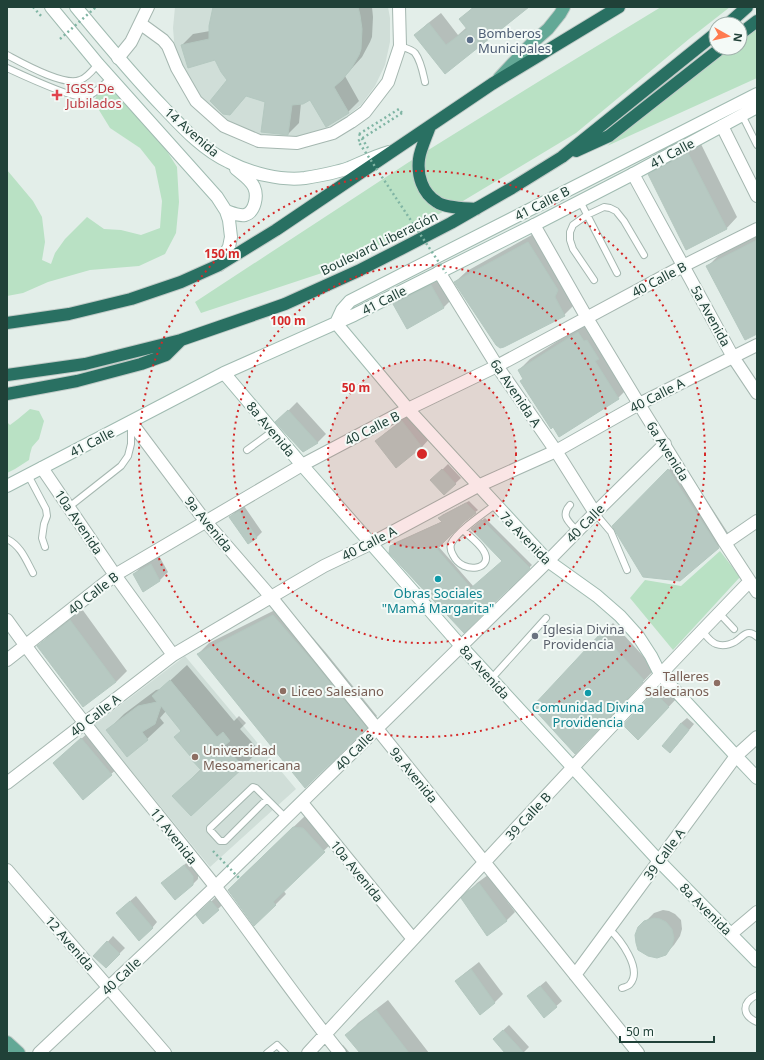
<svg xmlns="http://www.w3.org/2000/svg" width="764" height="1060" viewBox="0 0 764 1060" font-family="'Noto Sans',sans-serif">
	<style>
		.built { fill: #d0ded8 }
		.green { fill: #b9e1c4 }
		.shadow { fill: #0003 }
		.building { fill: #b7c9c2; stroke: #b4c8c0 }
		.lines { fill: none; stroke-linecap: round; stroke-linejoin: round }
		.lane-casing { stroke: #a5b7b0; stroke-width: 8 }
		.street-casing { stroke: #a5b7b0; stroke-width: 14 }
		.secondary-casing { stroke: #a0bbb1; stroke-width: 14 }
		.primary-casing { stroke: #c1cac7; stroke-width: 14 }
		.highway-casing { stroke: #c1cac7; stroke-width: 14 }
		.path { stroke: #80b5a4; stroke-width: 2.5; stroke-dasharray: 2 3; stroke-linecap: butt }
		.lane { stroke: #fff; stroke-width: 6 }
		.street { stroke: #fff; stroke-width: 12 }
		.secondary { stroke: #fff; stroke-width: 12 }
		.primary { stroke: #63a896; stroke-width: 12 }
		.highway { stroke: #297062; stroke-width: 12 }
		.path-bridge { stroke: #80b5a4; stroke-width: 2.5; stroke-dasharray: 2 3; stroke-linecap: butt }
		.ring { fill: none; stroke: #d62828; stroke-width: 2; stroke-dasharray: 2 4 }
		.service-dot { fill: #5c6f8a; stroke: #f4faf7; stroke-width: 1.5 }
		.health-dot { fill: #e0444e; stroke: #f4faf7; stroke-width: 1.5 }
		.culture-dot { fill: #0f9aa8; stroke: #f4faf7; stroke-width: 1.5 }
		.worship-dot { fill: #6b7280; stroke: #f4faf7; stroke-width: 1.5 }
		.education-dot { fill: #8d6e63; stroke: #f4faf7; stroke-width: 1.5 }
		.labels { text-anchor: middle; stroke-width: 4; stroke-linejoin: round; paint-order: stroke }
		.service-label { font-size: 13px; fill: #4e5e75; stroke: #f4faf7; text-anchor: start }
		.health-label { font-size: 13px; fill: #be3a42; stroke: #f4faf7; text-anchor: start }
		.street-label { font-size: 13px; fill: #204138; stroke: #f4faf7 }
		.culture-label { font-size: 13px; fill: #0d838f; stroke: #f4faf7 }
		.worship-label { font-size: 13px; fill: #5b616d; stroke: #f4faf7; text-anchor: start }
		.education-label { font-size: 13px; fill: #785e54; stroke: #f4faf7; text-anchor: start }
		.centre { fill: #d62828; stroke: #f4faf7; stroke-width: 2 }
		.ring-label { font-size: 12px; text-anchor: middle; font-weight: bold; fill: #d62828; stroke: #f4faf7; stroke-width: 4; stroke-linejoin: round; paint-order: stroke }
	</style>
	<rect width="100%" height="100%" fill="#e3eee9"/>
	<path class="built" d="M175,7H388L390,18V42L385,65L375,86L361,105L342,120L321,131L299,137L275,138L252,134L230,125L195,95L175,52L173,28Z
		M185,656L296,789L210,867L94,725Z"/>
	<path class="green" d="M661,7H730L689,39L576,133L458,204L331,270L201,313L195,302L409,162L546,77Z
		M757,26V78L607,146L730,48H740V40Z
		M111,86L129,109L158,137L177,167L179,202L176,233L165,254L139,266L90,270L48,282L23,293L7,296V170L33,201L42,217L45,242L42,260L51,264L55,253L65,239L87,217L104,229L121,230L141,235L160,228L162,201L155,167L140,148L110,128L94,102L99,90Z
		M30,409L39,411L44,421L39,439L32,447L30,454L29,460L15,469L7,473V422L10,425L18,419Z
		M720,551L740,577L673,650L630,598L645,580L681,586Z"/>
	<path class="shadow" d="M214,7H372L373,17L372,37L370,42L362,57L345,76L359,101L348,112L311,99L301,103L299,123L288,134L266,102L247,95L230,114L229,80L215,59L182,45L193,34L210,31Z
		M473,7H527L445,72L416,35L427,24L441,13L458,35L467,27L461,19Z
		M700,142L737,217L726,229L650,174L661,163Z
		M539,231L575,304L564,315L455,282L467,271Z
		M757,235V332L708,266L719,255Z
		M439,277L452,299L443,308L395,304L403,296Z
		M589,321L629,387L618,398L524,379L519,370L530,359Z
		M297,402L326,434L318,442L303,451L277,422Z
		M411,413L430,438L422,447L377,441L385,433Z
		M680,459L730,536L718,547L679,580L613,526Z
		M448,464L461,478L444,494L432,480Z
		M469,501L478,510L463,522L438,546L474,587L503,561L474,527L485,518L532,565L464,631L391,546L394,543L443,521L440,518L442,515Z
		M244,506L262,532L257,537L248,543L230,517L236,511Z
		M159,556L168,572L160,580L143,590L134,574L142,566Z
		M285,605L327,654L377,716L305,787L198,654L209,643Z
		M82,609L127,671L116,682L39,646L50,635Z
		M613,623L654,668V670L586,742L533,707Z
		M187,665L234,721L239,716L246,723L240,729L259,750L243,767L174,796L201,769L182,730L166,711L160,718L164,723L147,739L127,755L108,730L124,714L156,690L161,689Z
		M663,685L677,698L647,730L655,693Z
		M687,718L694,724L676,746L681,723Z
		M89,732L119,767L84,798L54,763Z
		M305,816L314,817L335,840L283,890L286,894L275,905L240,878Z
		M190,860L198,870V879L192,885L168,878Z
		M488,875L515,912L506,921L468,892L477,883Z
		M136,896L157,922L152,928L122,908Z
		M217,896L223,904L218,909L197,915Z
		M663,910L669,911L675,914L681,920L682,929L680,936L674,945L665,954L639,928L654,913Z
		M113,936L125,948L106,967L95,956Z
		M479,962L503,994L494,1003L456,981L465,973Z
		M546,981L562,1001L545,1016L534,991Z
		M388,1000L429,1053H361L346,1035L358,1023Z
		M509,1025L529,1047L523,1053H507L500,1033Z
		M343,1045L350,1053H334Z"/>
	<path class="building" d="M213,7H358L360,15L362,29L361,49L359,55L351,69L342,80L334,87L349,113L326,127L310,100L303,104L292,105L288,135L261,132L265,102L246,96L230,115L223,114L210,101L227,80L221,72L215,60L188,68L181,45L209,39V26Z
		M474,7H529L445,74L414,35L429,23L446,45L467,29L459,19Z
		M688,153L727,229L686,250L648,174Z
		M757,240V334L745,340L706,266Z
		M528,242L558,290L555,297L565,316L504,347L500,348L496,345L454,282Z
		M431,285L444,308L407,329L393,304Z
		M578,332L584,341L587,340L599,359L595,361L619,399L559,437L553,427L551,429L520,381L523,379L518,370Z
		M288,410L318,443L303,452L275,422Z
		M402,421L422,447L396,468L375,441Z
		M442,469L456,484L444,495L430,480Z
		M668,469L719,548L680,581L643,577L612,526Z
		M466,503L476,513L464,522L437,549L471,588L502,561L471,529L482,520L530,568L464,633L389,553L390,546L442,522L438,518Z
		M239,511L257,538L248,544L229,517Z
		M151,564L160,581L143,592L133,574Z
		M273,615L316,665L367,728L305,788L197,654Z
		M70,620L116,682L83,707L37,646Z
		M601,633L644,680L642,681L643,682L575,754L532,707Z
		M170,680L217,737L223,732L230,741L224,746L244,767L191,816L172,796L201,770L190,758L191,757L174,737L181,731L161,706L155,724L142,732L148,740L127,757L106,730L138,706L157,702L152,696Z
		M654,692L669,707L638,740L623,725Z
		M681,723L689,730L670,753L662,746Z
		M81,738L112,775L83,800L53,763Z
		M293,827L303,828L325,852L273,902L276,905L254,926L228,890Z
		M184,865L193,876V885L175,900L161,883Z
		M479,883L507,921L487,936L461,898L468,891Z
		M130,901L153,928L139,941L116,913Z
		M211,901L219,910L203,924L196,915Z
		M654,918L660,919L666,922L672,929L674,938L672,946L666,955L657,958L648,956L638,950L636,943L635,935L638,927L644,921Z
		M107,941L120,954L106,968L93,956Z
		M471,969L495,1003L480,1015L455,981Z
		M540,986L557,1007L544,1018L527,996Z
		M376,1010L409,1053H360L345,1035Z
		M503,1030L524,1053H505L493,1039Z"/>
	<g class="lines">
		<defs>
			<path id="lane" d="M400,46C405,48 411,49 415,53C421,61 423,73 425,82
				M7,55C22,63 64,87 80,80C87,78 93,70 98,64
				M7,68C20,74 75,100 86,97C95,94 104,84 111,78
				M742,115L757,145
				M580,201L617,273
				M594,280L573,249L570,240V232L573,225L587,215L604,207L610,208L616,211L624,221L644,255
				M247,450L273,431
				M28,475L46,509L47,516L44,524L42,538L45,547
				M570,505C560,516 569,522 577,531
				M69,507L121,466L128,456L131,444V425
				M595,513L611,532L627,570
				M463,530C469,536 478,542 483,550C496,569 463,576 453,555C451,552 450,548 451,544C456,532 484,513 495,505
				M7,539C21,546 26,560 33,573
				M719,613L734,629
				M702,631C706,635 710,642 716,644C724,647 734,644 740,638C743,636 745,633 749,633C752,633 755,635 757,637
				M491,679L546,618
				M267,799L225,841H220L210,830V828L253,787L256,788L286,818
				M609,929C620,939 643,969 630,984C629,986 625,987 622,988
				M757,995C742,1002 741,1015 757,1022
				M267,1053L277,1045L285,1053"/>
			<path id="street" d="M141,24L163,40L168,46L177,68L196,101L224,126L259,141L297,143L333,133L351,122L365,112L388,82L400,46L399,7
				M118,58L131,42L148,7
				M722,126L757,196
				M633,174L733,357L757,393
				M534,225L587,318L639,404L725,543L757,592
				M439,272L497,366L556,451L595,513
				M131,422L206,522L271,597L638,1053
				M42,468L115,575L173,655
				M725,543L757,521
				M7,620C72,711 145,798 215,886C257,941 296,999 340,1053
				M7,660L115,575L302,465L408,409L497,366L683,266L757,229
				M7,783L173,655L271,597L324,566L370,544L478,486L556,451L639,404L757,345
				M302,803L413,939
				M7,870L165,1053
				M731,934L757,912
				M575,975L736,756L757,737
				M39,1053L215,887L548,561L595,513L665,444
				M308,1053C454,895 600,736 750,581"/>
			<path id="secondary" d="M51,7L98,64L217,197L226,211L229,220L231,237L229,247L219,265
				M76,7C105,42 133,76 164,108C183,128 203,150 229,162C250,173 281,181 305,178C317,176 338,172 349,168C363,162 375,156 389,152
				M757,94L350,301L342,310L336,323L408,409L548,561L597,596L620,616L638,636L651,656L660,674L736,756L757,778
				M226,211C232,213 238,216 245,215C255,212 258,196 254,187C250,179 243,175 236,169
				M224,373L302,465L461,646L659,861L757,961
				M7,486L224,373L354,315L534,225L633,174L757,107"/>
			<path id="primary" d="M499,78L531,44L548,29L560,14L564,7
				M7,1042L19,1053"/>
			<path id="highway" d="M728,24L747,7
				M740,34L757,21
				M430,126C427,135 420,150 419,159C417,175 422,193 437,202C445,208 465,208 476,209
				M576,151L609,136L721,48
				M7,323L69,314L131,299L181,282L219,265L276,230L492,84L619,7
				M7,375L85,364L181,340L285,304L358,271L397,251L451,223L512,188L562,157L716,33
				M7,394L77,381L141,364L166,355L181,340"/>
		</defs>
		<use href="#lane" class="lane-casing"/>
		<use href="#street" class="street-casing"/>
		<use href="#secondary" class="secondary-casing"/>
		<use href="#primary" class="primary-casing"/>
		<use href="#highway" class="highway-casing"/>
		<path class="path" d="M33,7L42,17
			M359,134L399,109L402,113
			M359,134L368,148"/>
		<use href="#lane" class="lane"/>
		<use href="#street" class="street"/>
		<use href="#secondary" class="secondary"/>
		<use href="#primary" class="primary"/>
		<use href="#highway" class="highway"/>
		<path class="path-bridge" d="M60,39L96,7
			M402,113L358,141L446,273
			M213,851L239,878"/>
	</g>
	<circle cx="422" cy="454" r="94" fill="#d62828" fill-opacity=".12"/>
	<g class="ring">
		<circle cx="422" cy="454" r="94"/>
		<circle cx="422" cy="454" r="189"/>
		<circle cx="422" cy="454" r="283"/>
	</g>
	<circle class="service-dot" cx="470" cy="40" r="4"/>
	<path class="health-dot" d="M55 89h4v4h4v4h-4v4h-4v-4h-4v-4h4z"/>
	<g class="culture-dot">
		<circle cx="438" cy="579" r="4"/>
		<circle cx="588" cy="693" r="4"/>
	</g>
	<circle class="worship-dot" cx="535" cy="636" r="4"/>
	<g class="education-dot">
		<circle cx="717" cy="683" r="4"/>
		<circle cx="283" cy="691" r="4"/>
		<circle cx="195" cy="757" r="4"/>
	</g>
	<g class="labels">
		<g class="service-label">
			<text x="478" y="38">Bomberos<tspan x="478" dy="15">Municipales</tspan></text>
		</g>
		<g class="health-label">
			<text x="66" y="93">IGSS De<tspan x="66" dy="15">Jubilados</tspan></text>
		</g>
		<g class="street-label">
			<text transform="translate(192 132) rotate(41)" y="5">14 Avenida</text>
			<text transform="translate(672 153) rotate(-28)" y="5">41 Calle</text>
			<text transform="translate(542 203) rotate(-27)" y="5">41 Calle B</text>
			<text transform="translate(379 243) rotate(-26)" y="5">Boulevard Liberación</text>
			<text transform="translate(659 279) rotate(-28)" y="5">40 Calle B</text>
			<text transform="translate(384 300) rotate(-27)" y="5">41 Calle</text>
			<text transform="translate(711 316) rotate(61)" y="5">5a Avenida</text>
			<text transform="translate(516 393) rotate(56)" y="5">6a Avenida A</text>
			<text transform="translate(657 395) rotate(-27)" y="5">40 Calle A</text>
			<text transform="translate(372 428) rotate(-27)" y="5">40 Calle B</text>
			<text transform="translate(271 429) rotate(50)" y="5">8a Avenida</text>
			<text transform="translate(92 442) rotate(-27)" y="5">41 Calle</text>
			<text transform="translate(668 451) rotate(58)" y="5">6a Avenida</text>
			<text transform="translate(79 522) rotate(56)" y="5">10a Avenida</text>
			<text transform="translate(585 523) rotate(-45)" y="5">40 Calle</text>
			<text transform="translate(209 524) rotate(51)" y="5">9a Avenida</text>
			<text transform="translate(526 538) rotate(46)" y="5">7a Avenida</text>
			<text transform="translate(369 543) rotate(-27)" y="5">40 Calle A</text>
			<text transform="translate(93 593) rotate(-38)" y="5">40 Calle B</text>
			<text transform="translate(485 672) rotate(48)" y="5">8a Avenida</text>
			<text transform="translate(95 715) rotate(-38)" y="5">40 Calle A</text>
			<text transform="translate(354 751) rotate(-45)" y="5">40 Calle</text>
			<text transform="translate(414 775) rotate(51)" y="5">9a Avenida</text>
			<text transform="translate(528 816) rotate(-47)" y="5">39 Calle B</text>
			<text transform="translate(174 836) rotate(52)" y="5">11 Avenida</text>
			<text transform="translate(664 854) rotate(-54)" y="5">39 Calle A</text>
			<text transform="translate(357 871) rotate(51)" y="5">10a Avenida</text>
			<text transform="translate(706 909) rotate(45)" y="5">8a Avenida</text>
			<text transform="translate(70 943) rotate(49)" y="5">12 Avenida</text>
			<text transform="translate(121 976) rotate(-43)" y="5">40 Calle</text>
		</g>
		<g class="culture-label">
			<text x="438" y="598">Obras Sociales<tspan x="438" dy="15">"Mamá Margarita"</tspan></text>
			<text x="588" y="712">Comunidad Divina<tspan x="588" dy="15">Providencia</tspan></text>
		</g>
		<g class="worship-label">
			<text x="543" y="634">Iglesia Divina<tspan x="543" dy="15">Providencia</tspan></text>
		</g>
		<g class="education-label">
			<text x="709" y="681" text-anchor="end">Talleres<tspan x="709" dy="15">Salecianos</tspan></text>
			<text x="291" y="696">Liceo Salesiano</text>
			<text x="203" y="755">Universidad<tspan x="203" dy="15">Mesoamericana</tspan></text>
		</g>
	</g>
	<circle cx="422" cy="454" r="6" class="centre"/>
	<g class="ring-label">
		<text x="222" y="258">150 m</text>
		<text x="288" y="325">100 m</text>
		<text x="356" y="392">50 m</text>
	</g>
	<rect width="764" height="1060" fill="none" stroke="#204138" stroke-width="16"/>
	<g transform="translate(728 36) rotate(98)"><circle r="19" fill="#f4faf7" stroke="#9fb0ab"/>
	<path d="M0-3L7 15L0 10L-7 15Z" fill="#ff7b50"/>
	<text y="-6" font-size="11" font-weight="bold" text-anchor="middle" fill="#204138">N</text>
	</g>
	<path d="M620 1036v6h94v-6" fill="none" stroke="#204138" stroke-width="2"/>
	<text x="626" y="1036" font-size="12" fill="#204138" stroke="#f4faf7" stroke-width="3" paint-order="stroke">50 m</text>
</svg>
